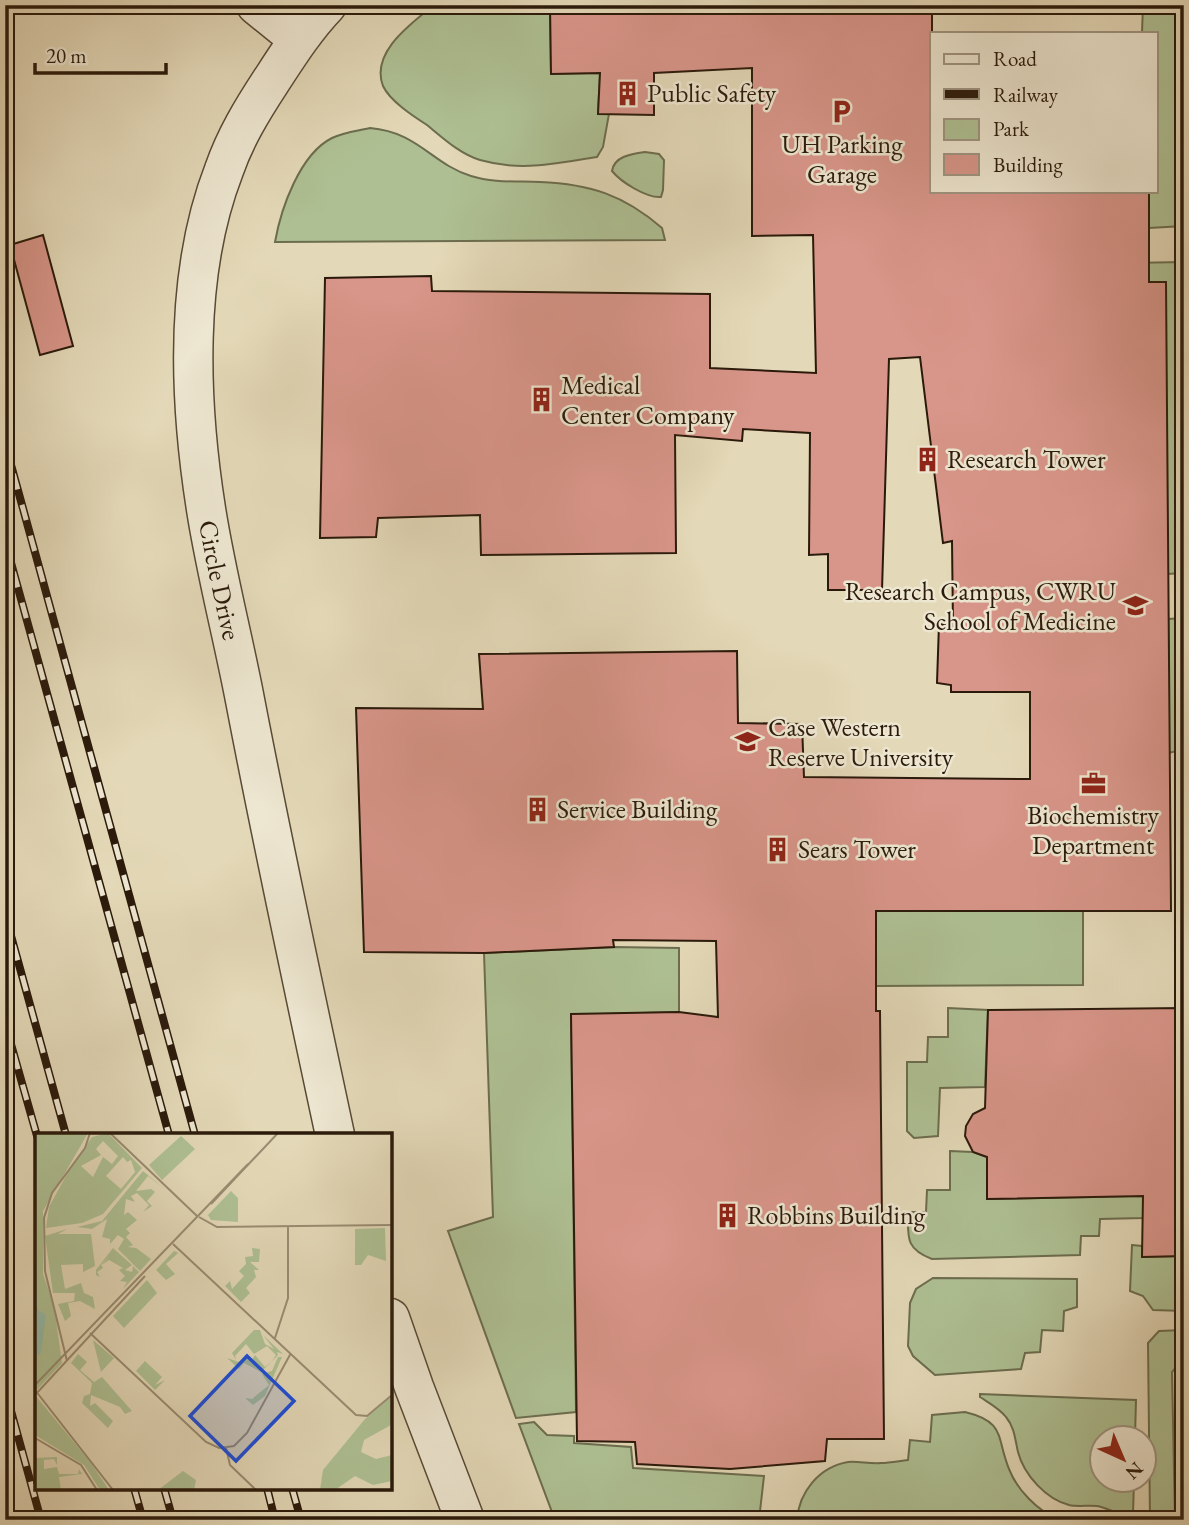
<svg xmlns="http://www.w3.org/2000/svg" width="1189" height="1525" viewBox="0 0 1189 1525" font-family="'EB Garamond',serif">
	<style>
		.green { fill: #aec093; stroke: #6c6d4f; stroke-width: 2 }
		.building { fill: #d89589; stroke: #2b1a0b; stroke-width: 2 }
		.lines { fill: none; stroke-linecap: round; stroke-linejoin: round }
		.tertiary-casing { stroke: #594a36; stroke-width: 41 }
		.tertiary { stroke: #ede6d0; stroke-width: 38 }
		.rail-casing { stroke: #2b1a0b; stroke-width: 8 }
		.rail { stroke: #ede6d0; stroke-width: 5; stroke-dasharray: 16; stroke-linecap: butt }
		.labels { text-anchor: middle; stroke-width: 5; stroke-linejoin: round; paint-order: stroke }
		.poi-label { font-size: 26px; fill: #2b1a0b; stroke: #ede6d0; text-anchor: start }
		.street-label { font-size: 26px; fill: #2b1a0b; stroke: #ede6d0 }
		.inset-road { fill: none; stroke: #998c72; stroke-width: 2 }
		.view { fill: #1d4ed8; fill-opacity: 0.15; stroke: #1d4ed8; stroke-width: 3.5 }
		.inset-edge { fill: none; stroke: #2b1a0b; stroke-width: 3.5 }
	</style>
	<rect width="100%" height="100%" fill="#e3d8b7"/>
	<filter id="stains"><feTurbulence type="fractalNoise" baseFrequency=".00286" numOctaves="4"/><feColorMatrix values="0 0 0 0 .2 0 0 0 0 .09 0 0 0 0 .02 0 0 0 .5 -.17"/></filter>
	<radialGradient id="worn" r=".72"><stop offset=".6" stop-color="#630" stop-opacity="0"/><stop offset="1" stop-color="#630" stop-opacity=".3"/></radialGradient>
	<path class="green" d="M434,5H550L551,74L600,73L598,113L609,114L603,147L597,157C556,163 522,172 480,160C460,154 443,138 427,125C413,116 390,101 383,86C370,52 412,23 434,5Z
		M1143,5H1173L1184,17V226L1149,228V191H1156V33H1142Z
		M370,128C418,132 432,164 471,176C493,183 517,181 540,182C590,184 624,195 662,228L665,240L275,242C281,208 300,154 332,138C344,132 357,131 370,128Z
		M645,152L659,154L664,160L663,190L661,197C646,198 621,182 612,171C614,156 632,154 645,152Z
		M1184,262V573L1167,574L1165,282L843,290L844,268Z
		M1184,618V749L1169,753L1168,619Z
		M1083,909V985L876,986V911Z
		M614,947L679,948V1012L571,1015L576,1412L516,1418L448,1231L493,1217L484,953Z
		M948,1008L988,1010L985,1087L940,1088L938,1136L914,1138L907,1131V1062H927L928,1037H948Z
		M950,1151L973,1152L987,1157V1199L1143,1196V1218L1100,1219L1099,1236H1081L1080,1255L932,1259C905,1249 908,1237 908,1212H926L927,1190H950Z
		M1132,1245L1142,1246V1257L1184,1256V1311L1153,1310L1143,1296L1130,1291Z
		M933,1278L1077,1279V1307L1064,1311L1063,1331L1042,1330L1040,1352L1025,1353L1021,1369L935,1375L913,1356L908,1346L910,1303L916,1289Z
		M1184,1330V1366H1177L1172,1372L1175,1520H1150L1148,1343L1159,1331Z
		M980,1394L1136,1400L1135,1437L1102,1438V1480H1134L1133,1514C1118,1517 1110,1508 1097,1506C1088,1505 1078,1507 1069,1505C1046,1499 1024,1475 1018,1452C1015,1440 1015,1428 1006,1417C999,1408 989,1403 980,1397Z
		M965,1412C1006,1422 996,1437 1009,1469C1017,1490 1038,1511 1059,1520H797C799,1492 819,1467 848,1462C858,1461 870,1464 881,1463C890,1463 899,1461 908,1460L910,1440L930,1442L932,1415Z
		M534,1422L547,1435L574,1436V1443L631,1447L633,1468L764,1476L759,1520H555L519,1424Z"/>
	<path class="building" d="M550,5H932V191H1149V282H1166L1171,911H876V1011H880L884,1439H827L825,1461L730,1469L637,1464L635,1442L577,1441L571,1014L679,1012L718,1017L716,941L613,940L614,947L484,953L364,952L356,708L483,709L479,654L737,651L738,723L802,724L804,777L1030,779V692H951V685L937,683L939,624L953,626L952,541L943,543L920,357L889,359L882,590H828V554L809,555L810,433L743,429L742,441L675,435L676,553L481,555L480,515L378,518L376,537L320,538L325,278L431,276L432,291L710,294V368L816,373L813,235L752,236V68L654,73V115L598,114L600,73L551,74Z
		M43,235L73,346L40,355L10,245Z
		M1184,1008V1256L1142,1257L1143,1196L987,1199V1157L973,1152L965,1136L966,1126L973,1114L985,1108L988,1010Z"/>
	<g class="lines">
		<defs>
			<g id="tertiary">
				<path d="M256,5L298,39"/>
				<path id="s1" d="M327,5C305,28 288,55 271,81C252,110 235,138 224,170C184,273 189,401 206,509C216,573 233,637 245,700C273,846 304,990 335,1135"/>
				<path d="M390,1318L414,1387L465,1520"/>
			</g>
		</defs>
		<use href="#tertiary" class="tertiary-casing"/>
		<use href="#tertiary" class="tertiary"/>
		<defs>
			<path id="rail" d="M5,443L195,1135
				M5,541L169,1135
				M5,914L66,1135
				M5,1023L37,1136
				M5,1389L41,1520
				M134,1488L143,1520
				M164,1488L173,1520
				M267,1488L275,1520
				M292,1488L301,1520
				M5,1514L7,1520"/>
		</defs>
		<use href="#rail" class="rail-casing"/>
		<use href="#rail" class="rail"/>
	</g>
	<defs>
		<symbol id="building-bare" viewBox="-9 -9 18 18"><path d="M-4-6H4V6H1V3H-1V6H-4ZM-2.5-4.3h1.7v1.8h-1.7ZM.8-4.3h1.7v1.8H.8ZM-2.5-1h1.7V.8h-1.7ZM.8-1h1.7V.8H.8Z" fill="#8f2418" stroke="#ede6d0" stroke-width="2.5" paint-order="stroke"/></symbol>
		<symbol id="parking-bare" viewBox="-9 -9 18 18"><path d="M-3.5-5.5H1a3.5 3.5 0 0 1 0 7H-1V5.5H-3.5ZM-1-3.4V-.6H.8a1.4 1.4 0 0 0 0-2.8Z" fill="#8f2418" stroke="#ede6d0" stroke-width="2.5" paint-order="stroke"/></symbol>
		<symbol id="university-bare" viewBox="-9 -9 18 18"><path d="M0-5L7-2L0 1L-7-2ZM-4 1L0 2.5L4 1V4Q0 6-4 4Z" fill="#8f2418" stroke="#ede6d0" stroke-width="2.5" paint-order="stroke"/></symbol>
		<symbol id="office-bare" viewBox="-9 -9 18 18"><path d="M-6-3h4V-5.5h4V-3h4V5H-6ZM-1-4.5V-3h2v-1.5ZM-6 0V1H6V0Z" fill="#8f2418" stroke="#ede6d0" stroke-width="2.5" paint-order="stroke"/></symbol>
	</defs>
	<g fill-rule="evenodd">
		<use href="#building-bare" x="610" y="76" width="35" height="35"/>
		<use href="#parking-bare" x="824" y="94" width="35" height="35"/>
		<use href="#building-bare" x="524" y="382" width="35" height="35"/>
		<use href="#building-bare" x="910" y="442" width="35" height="35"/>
		<use href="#university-bare" x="1118" y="588" width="35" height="35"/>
		<use href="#university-bare" x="730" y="724" width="35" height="35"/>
		<use href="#office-bare" x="1076" y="766" width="35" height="35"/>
		<use href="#building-bare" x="520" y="792" width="35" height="35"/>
		<use href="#building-bare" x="760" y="832" width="35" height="35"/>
		<use href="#building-bare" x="710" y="1198" width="35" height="35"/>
	</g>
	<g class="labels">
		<g class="poi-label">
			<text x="647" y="102">Public Safety</text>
			<text x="842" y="153" text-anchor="middle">UH Parking<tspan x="842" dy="30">Garage</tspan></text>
			<text x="561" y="394">Medical<tspan x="561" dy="30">Center Company</tspan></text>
			<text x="947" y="468">Research Tower</text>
			<text x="1116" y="600" text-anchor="end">Research Campus, CWRU<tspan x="1116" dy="30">School of Medicine</tspan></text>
			<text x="768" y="736">Case Western<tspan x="768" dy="30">Reserve University</tspan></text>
			<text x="557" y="818">Service Building</text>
			<text x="1093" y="824" text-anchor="middle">Biochemistry<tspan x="1093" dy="30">Department</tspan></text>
			<text x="798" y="858">Sears Tower</text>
			<text x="747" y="1224">Robbins Building</text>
		</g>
		<g class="street-label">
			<text dy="9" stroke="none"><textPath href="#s1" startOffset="611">Circle Drive</textPath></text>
		</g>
	</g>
	<g transform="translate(35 1133)">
		<rect width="357" height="357" fill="#e3d8b7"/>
		<path d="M0,0H53L8,78V141L19,173L27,230L0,259ZM73,0L107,35L68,81L47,90L11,95L14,74L33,39L57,4ZM68,8L83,23L77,31L68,24L58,44L46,33L66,22L61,16ZM88,24L92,29L96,27L100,39L86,56L71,43ZM146,3L160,16L127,47L114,32ZM108,38L131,57L113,43L101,58L116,56L120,59L112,68L117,73L108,79L114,72L102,60L96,63L100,69L91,66L89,82L93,79L102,87L91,96L95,100L91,104L98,112L93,114L101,115L116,126L105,138L83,116L89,106L83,102L75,111V106L67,104L72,86L57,96L42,94L67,88ZM196,58L203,65V89L176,87L173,82ZM350,95L351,128L333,122L326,132H320V96ZM32,96L23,101H56L60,133L48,139V131L26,132L30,156L46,150L49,160L58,164L60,176L45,168L33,170L36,183L30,188L23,171L39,168L40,160H18L10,103ZM78,115L97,132L90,137L97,139L98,133L104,139L88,156L92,149L85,148L90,143L84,137L88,135L74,127L67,132L74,124L66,132L68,135L62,139L65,144L61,142V137ZM217,115L225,116L224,129H215L224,137H219L221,144L211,155L215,160L206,169L190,153L195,148L197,156L209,143L204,138L211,131L210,124L218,123ZM139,118L142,119L159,133L143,120L131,131L140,141L131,147L121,137ZM112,147L122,160L89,195L78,183ZM219,197H225L230,211L239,216L228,202L248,221L242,219L243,222L237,228L241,222L232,213L219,221L211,211L200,223L201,227L197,220ZM58,207L79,225L66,239ZM43,221L52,229L45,237L59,249L67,244L97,278L90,281L85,274L56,262L55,273L60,270L78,288L73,295L47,270L49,263L55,261L57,250L36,230ZM220,222L230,234L236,229L226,239L209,230L204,236L192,225L207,230L214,223L216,228ZM243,224H247L230,263L218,272L210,265L217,266L234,252L227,241L237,238ZM110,228L127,244L120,252L130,247L120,257L101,238ZM0,262L56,330L74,357H65L49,332L0,302ZM357,263L356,292L329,307L326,319L341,326L357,322V348L338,352L320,343L300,357H285L288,337L330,286ZM22,324V332L19,326L9,327V336L22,334L24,341H43L44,336L47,341L24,344L26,357H0V325ZM148,338L161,347L159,357H123Z" fill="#aec093" fill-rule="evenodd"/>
		<path d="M0,162L3,177L11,182L6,220L0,224Z" fill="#96bba9"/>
		<path class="inset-road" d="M75,0L162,83M176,71L243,0M164,84L182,94L357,92M138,111L321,282L332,283L357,262M55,200L171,309L184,315L199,313L212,300L256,220M240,205L253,165V93M32,228L10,138L9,85L17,60L50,15L55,0M0,252L213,31M0,257L78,357M0,262L110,143M0,305L46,332L62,357M191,315L195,332L221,357"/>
		<path class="view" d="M212,223L259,268L201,328L155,283Z"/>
		<rect width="357" height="357" class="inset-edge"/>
	</g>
	<rect width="1189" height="1525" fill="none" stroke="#e3d8b7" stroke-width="28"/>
	<rect x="7" y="7" width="1175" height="1511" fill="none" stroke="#2b1a0b" stroke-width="3.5"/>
	<rect x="14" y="14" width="1161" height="1497" fill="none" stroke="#2b1a0b" stroke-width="2"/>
	<rect x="930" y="32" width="228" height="161" fill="#ede6d0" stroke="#9f9481" stroke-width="2"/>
	<rect x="944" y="54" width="35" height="10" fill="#ede6d0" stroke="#9f9481" stroke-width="2"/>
	<text x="993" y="66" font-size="21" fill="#2b1a0b">Road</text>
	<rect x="944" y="89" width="35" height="10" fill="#2b1a0b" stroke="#9f9481" stroke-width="2"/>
	<text x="993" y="102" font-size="21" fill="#2b1a0b">Railway</text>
	<rect x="944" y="119" width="35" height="21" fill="#aec093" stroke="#9f9481" stroke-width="2"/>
	<text x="993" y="136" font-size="21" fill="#2b1a0b">Park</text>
	<rect x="944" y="154" width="35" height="21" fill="#d89589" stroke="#9f9481" stroke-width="2"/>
	<text x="993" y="172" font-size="21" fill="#2b1a0b">Building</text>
	<g transform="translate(1123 1459) rotate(136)"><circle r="33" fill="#ede6d0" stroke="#9f9481" stroke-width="2"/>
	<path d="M0-5L12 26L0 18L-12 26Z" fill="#8f2418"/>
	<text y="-10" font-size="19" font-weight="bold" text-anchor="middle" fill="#2b1a0b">N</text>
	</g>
	<path d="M35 63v10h131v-10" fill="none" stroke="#2b1a0b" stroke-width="3.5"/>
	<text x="46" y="63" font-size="21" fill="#2b1a0b" stroke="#ede6d0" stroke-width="5" paint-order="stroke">20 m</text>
	<rect width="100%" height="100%" filter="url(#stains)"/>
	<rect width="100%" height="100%" fill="url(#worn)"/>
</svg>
